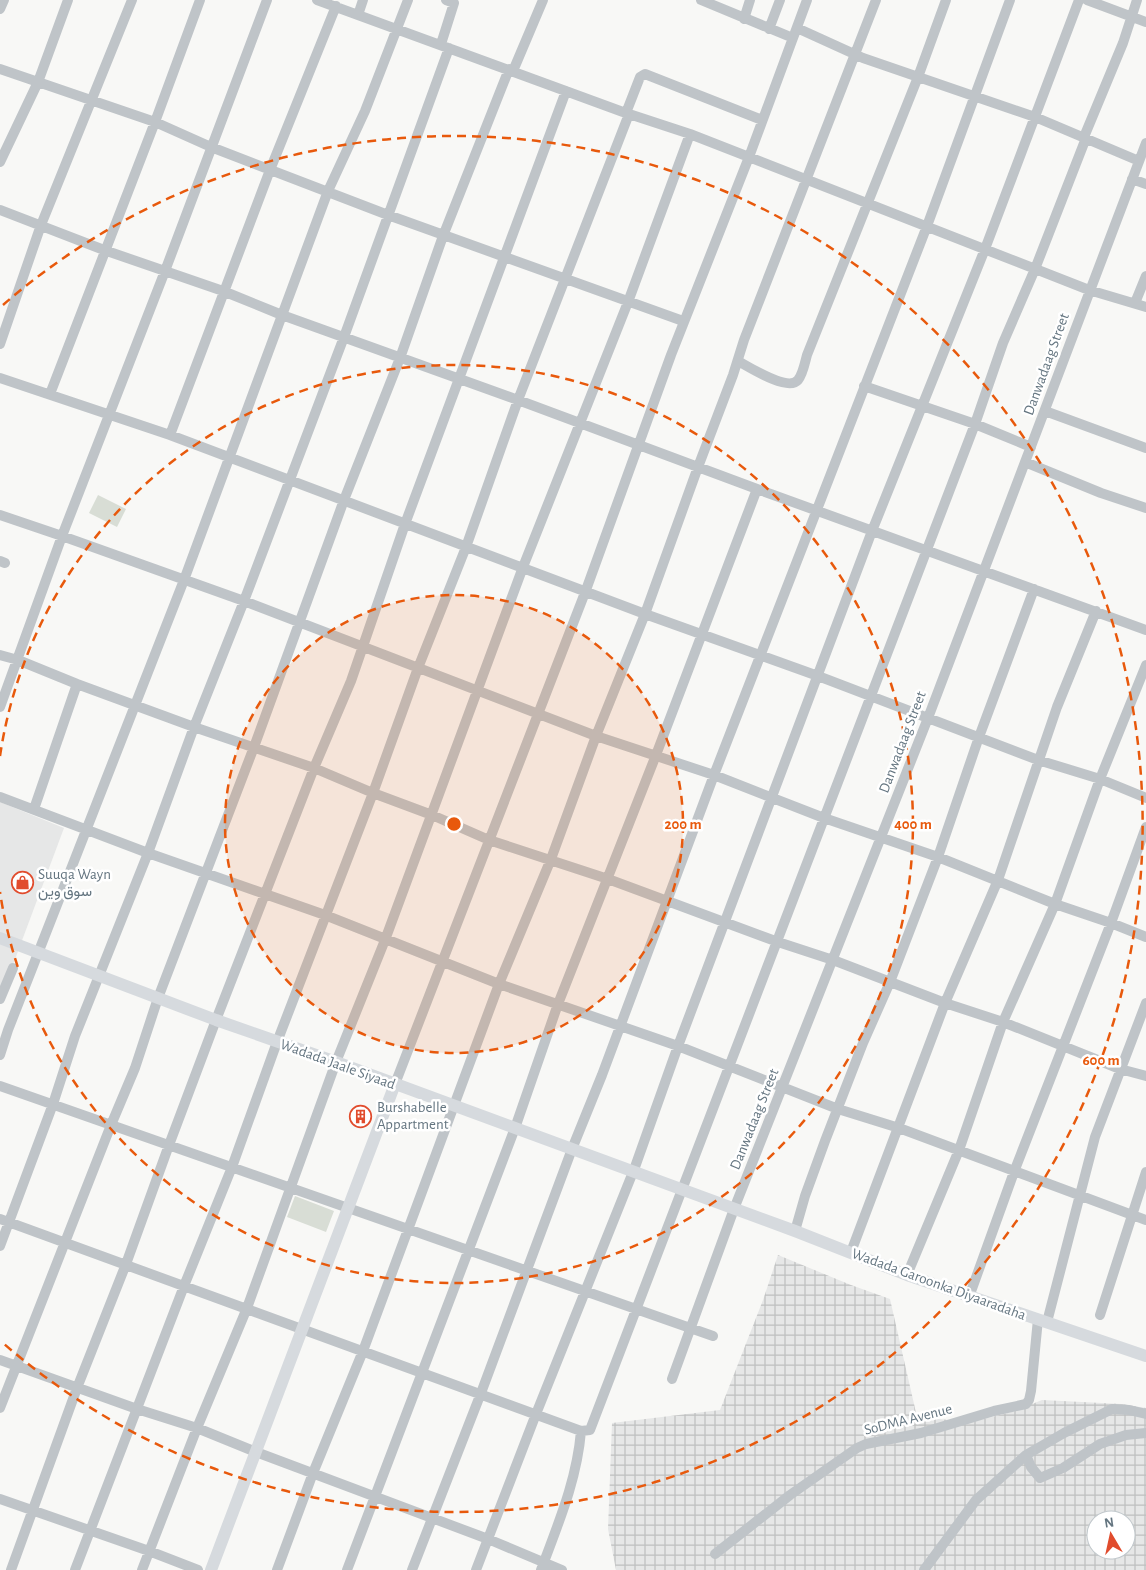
<svg xmlns="http://www.w3.org/2000/svg" width="1146" height="1570" viewBox="0 0 1146 1570" font-family="'Alegreya Sans',Vazirmatn,sans-serif">
	<style>
		.built { fill: #e6e7e7 }
		.industrial { fill: url(#industrial-grid); fill-rule: evenodd }
		.pitch { fill: #d8ddd5 }
		.lines { fill: none; stroke-linecap: round; stroke-linejoin: round }
		.minor { stroke: #bfc4c8; stroke-width: 10 }
		.major { stroke: #d6dade; stroke-width: 12 }
		.ring { fill: none; stroke: #e8590c; stroke-width: 2.5; stroke-dasharray: 9 6 }
		.labels { text-anchor: middle; stroke-width: 5; stroke-linejoin: round; paint-order: stroke }
		.street-label { font-size: 15px; fill: #647580; stroke: #fff }
		.poi-label { font-size: 15px; fill: #647580; stroke: #fff; text-anchor: start }
		.centre { fill: #e8590c; stroke: #fff; stroke-width: 2.5 }
		.ring-label { font-size: 15px; text-anchor: middle; font-weight: bold; fill: #e8590c; stroke: #fff; stroke-width: 5; stroke-linejoin: round; paint-order: stroke }
	</style>
	<defs>
		<pattern id="industrial-grid" width="8" height="8" patternUnits="userSpaceOnUse" patternTransform="scale(1.25)"><rect width="8" height="8" fill="#e6e7e7"/><path d="M0 4h8M4 0v8" fill="none" stroke="#bec0c0"/></pattern>
	</defs>
	<rect width="100%" height="100%" fill="#f8f8f6"/>
	<path class="built" d="M0,802L64,828L14,962L0,993Z"/>
	<path class="industrial" d="M778,1255L851,1285L890,1299L917,1417L972,1422L1015,1411L1042,1400L1122,1404L1146,1408V1570H616L608,1529L612,1423L720,1410L763,1300ZM1096,1520H1126V1550H1096Z"/>
	<path class="pitch" d="M98,495L126,509L117,527L89,513Z
		M295,1196L334,1211L326,1232L287,1217Z"/>
	<g class="lines">
		<path class="minor" d="M317,0L623,112L690,134L1089,290L1146,307
			M701,0L793,38
			M1087,0L1146,22
			M0,9L4,0
			M358,15L363,0
			M744,19L750,0
			M797,28L863,58L1035,117L1139,161
			M769,29L780,0
			M441,44L454,3L446,0
			M0,69L155,122L211,147L388,215L683,321
			M513,71L543,0
			M626,113L640,77L645,74L762,120
			M1084,137L1123,43L1137,0
			M0,162L38,82L68,0
			M1132,179L1146,184
			M0,210L104,250L223,291L282,315L518,400L757,489L1146,630
			M1135,303L1146,276
			M0,344L41,225L132,0
			M738,361C749,367 788,392 798,380C803,374 805,362 807,355L918,77L946,0
			M0,378L170,435L645,614L818,676L1038,760L1100,779L1146,798
			M864,386L975,424L1031,447
			M50,394L155,122L200,0
			M1045,411L1146,448
			M170,435L270,170L336,6
			M1025,462L1101,493L1146,508
			M0,515L62,536L244,601L596,736L714,775L824,818L938,857L1055,904L1111,923L1146,937
			M0,561L5,563
			M0,655L18,660L77,684L194,727L314,768L373,793L432,815L489,840L608,879L778,942L833,960L945,1003L1003,1022L1120,1069L1146,1076
			M0,707L62,536L165,271L267,0
			M0,797L148,853L325,915L499,984L678,1046L838,1109L899,1128L1146,1220
			M34,809L77,684
			M0,999L13,968
			M0,1055L8,1030L184,580L328,191L365,111L408,0
			M395,1084L586,590L671,355L749,157L807,0
			M0,1086L713,1336
			M0,1219L581,1431L590,1430L975,424L1003,343L1035,269L1086,138
			M795,1231L805,1196L825,1141L863,1043L890,982L938,857L979,737L1034,589
			M0,1246L53,1104L75,1036L148,853L194,727L244,601L344,337L449,48
			M851,1252L945,1003L998,880L1057,707L1096,611
			M907,1275L959,1150L1003,1022L1055,904L1100,779L1146,665
			M969,1297L1014,1172L1111,923L1146,827
			M1100,1315L1146,1172
			M1047,1322L1095,1137L1146,1003
			M0,1360L137,1409L197,1428L256,1452L488,1539L562,1570
			M672,1379L734,1209L928,718L1146,143
			M0,1408L111,1125L135,1068L158,998L254,747L344,500L400,358L443,236L509,69
			M1026,1455L1031,1467L1040,1478L1063,1468L1100,1444L1126,1435L1146,1433
			M0,1499L149,1551L198,1570
			M715,1554L790,1495L857,1448L866,1444L921,1433L994,1411L1026,1404L1029,1400L1031,1391L1038,1319
			M11,1570L77,1388L126,1264L169,1145L216,1020L314,768L351,681L405,524L566,91
			M75,1570L184,1286L232,1167L277,1042L373,793L418,668L466,547L518,400L629,114
			M142,1570L197,1428L247,1308L336,1062L385,940L523,567L628,302L690,134
			M277,1570L313,1473L363,1351L499,984L551,859L596,736L645,614L698,467L733,375L744,340L876,0
			M347,1570L515,1128L558,1004L656,755L757,489
			M412,1570L481,1393L572,1149L602,1075L714,775L927,226L1010,0
			M476,1570L536,1414L635,1167L678,1046L872,531L985,249L1079,0
			M541,1570C558,1524 577,1480 581,1431
			M924,1570L976,1500L1026,1455L1064,1433L1112,1409L1129,1410L1146,1414"/>
		<path class="major" d="M0,938L216,1020L336,1062L795,1231L907,1275L1146,1356
			M211,1570L395,1084"/>
	</g>
	<circle cx="454" cy="824" r="229" fill="#e8590c" fill-opacity=".12"/>
	<g class="ring">
		<circle cx="454" cy="824" r="229"/>
		<path d="M0 756A459 459 0 1 1 0 892"/>
		<path d="M3 305A688 688 0 1 1 3 1343"/>
	</g>
	<defs>
		<symbol id="shop-ring" viewBox="-11 -11 22 22"><circle r="9.5" fill="#fff" stroke="#e14c2d" stroke-width="1.5"/><path d="M-5-2.5h2.3a2.7 3.5 0 0 1 5.4 0H5L5.5 6h-11ZM-1.5-2.5h3a1.5 2.3 0 0 0-3 0Z" fill="#e14c2d"/></symbol>
		<symbol id="building-ring" viewBox="-11 -11 22 22"><circle r="9.5" fill="#fff" stroke="#e14c2d" stroke-width="1.5"/><path d="M-4-6H4V6H1V3H-1V6H-4ZM-2.5-4.3h1.7v1.8h-1.7ZM.8-4.3h1.7v1.8H.8ZM-2.5-1h1.7V.8h-1.7ZM.8-1h1.7V.8H.8Z" fill="#e14c2d"/></symbol>
	</defs>
	<g fill-rule="evenodd">
		<use href="#shop-ring" x="10" y="870" width="25" height="25"/>
		<use href="#building-ring" x="348" y="1104" width="25" height="25"/>
	</g>
	<g class="labels">
		<g class="street-label">
			<text transform="translate(1046 364) rotate(-70)" y="5">Danwadaag Street</text>
			<text transform="translate(902 742) rotate(-69)" y="5">Danwadaag Street</text>
			<text transform="translate(338 1064) rotate(20)" y="5">Wadada Jaale Siyaad</text>
			<text transform="translate(754 1119) rotate(-68)" y="5">Danwadaag Street</text>
			<text transform="translate(939 1284) rotate(20)" y="5">Wadada Garoonka Diyaaradaha</text>
			<text transform="translate(908 1419) rotate(-14)" y="5">SoDMA Avenue</text>
		</g>
		<g class="poi-label">
			<text x="38" y="879">Suuqa Wayn<tspan x="38" dy="17">سوق وين</tspan></text>
			<text x="377" y="1112">Burshabelle<tspan x="377" dy="17">Appartment</tspan></text>
		</g>
	</g>
	<circle cx="454" cy="824" r="8" class="centre"/>
	<g class="ring-label">
		<text x="683" y="829">200 m</text>
		<text x="913" y="829">400 m</text>
		<text x="1101" y="1065">600 m</text>
	</g>
	<g transform="translate(1111 1535) rotate(351)"><circle r="24" fill="#ffffff" stroke="#c1c8cc"/>
	<path d="M0-4L9 19L0 12L-9 19Z" fill="#e14c2d"/>
	<text y="-8" font-size="14" font-weight="bold" text-anchor="middle" fill="#647580">N</text>
	</g>
</svg>
